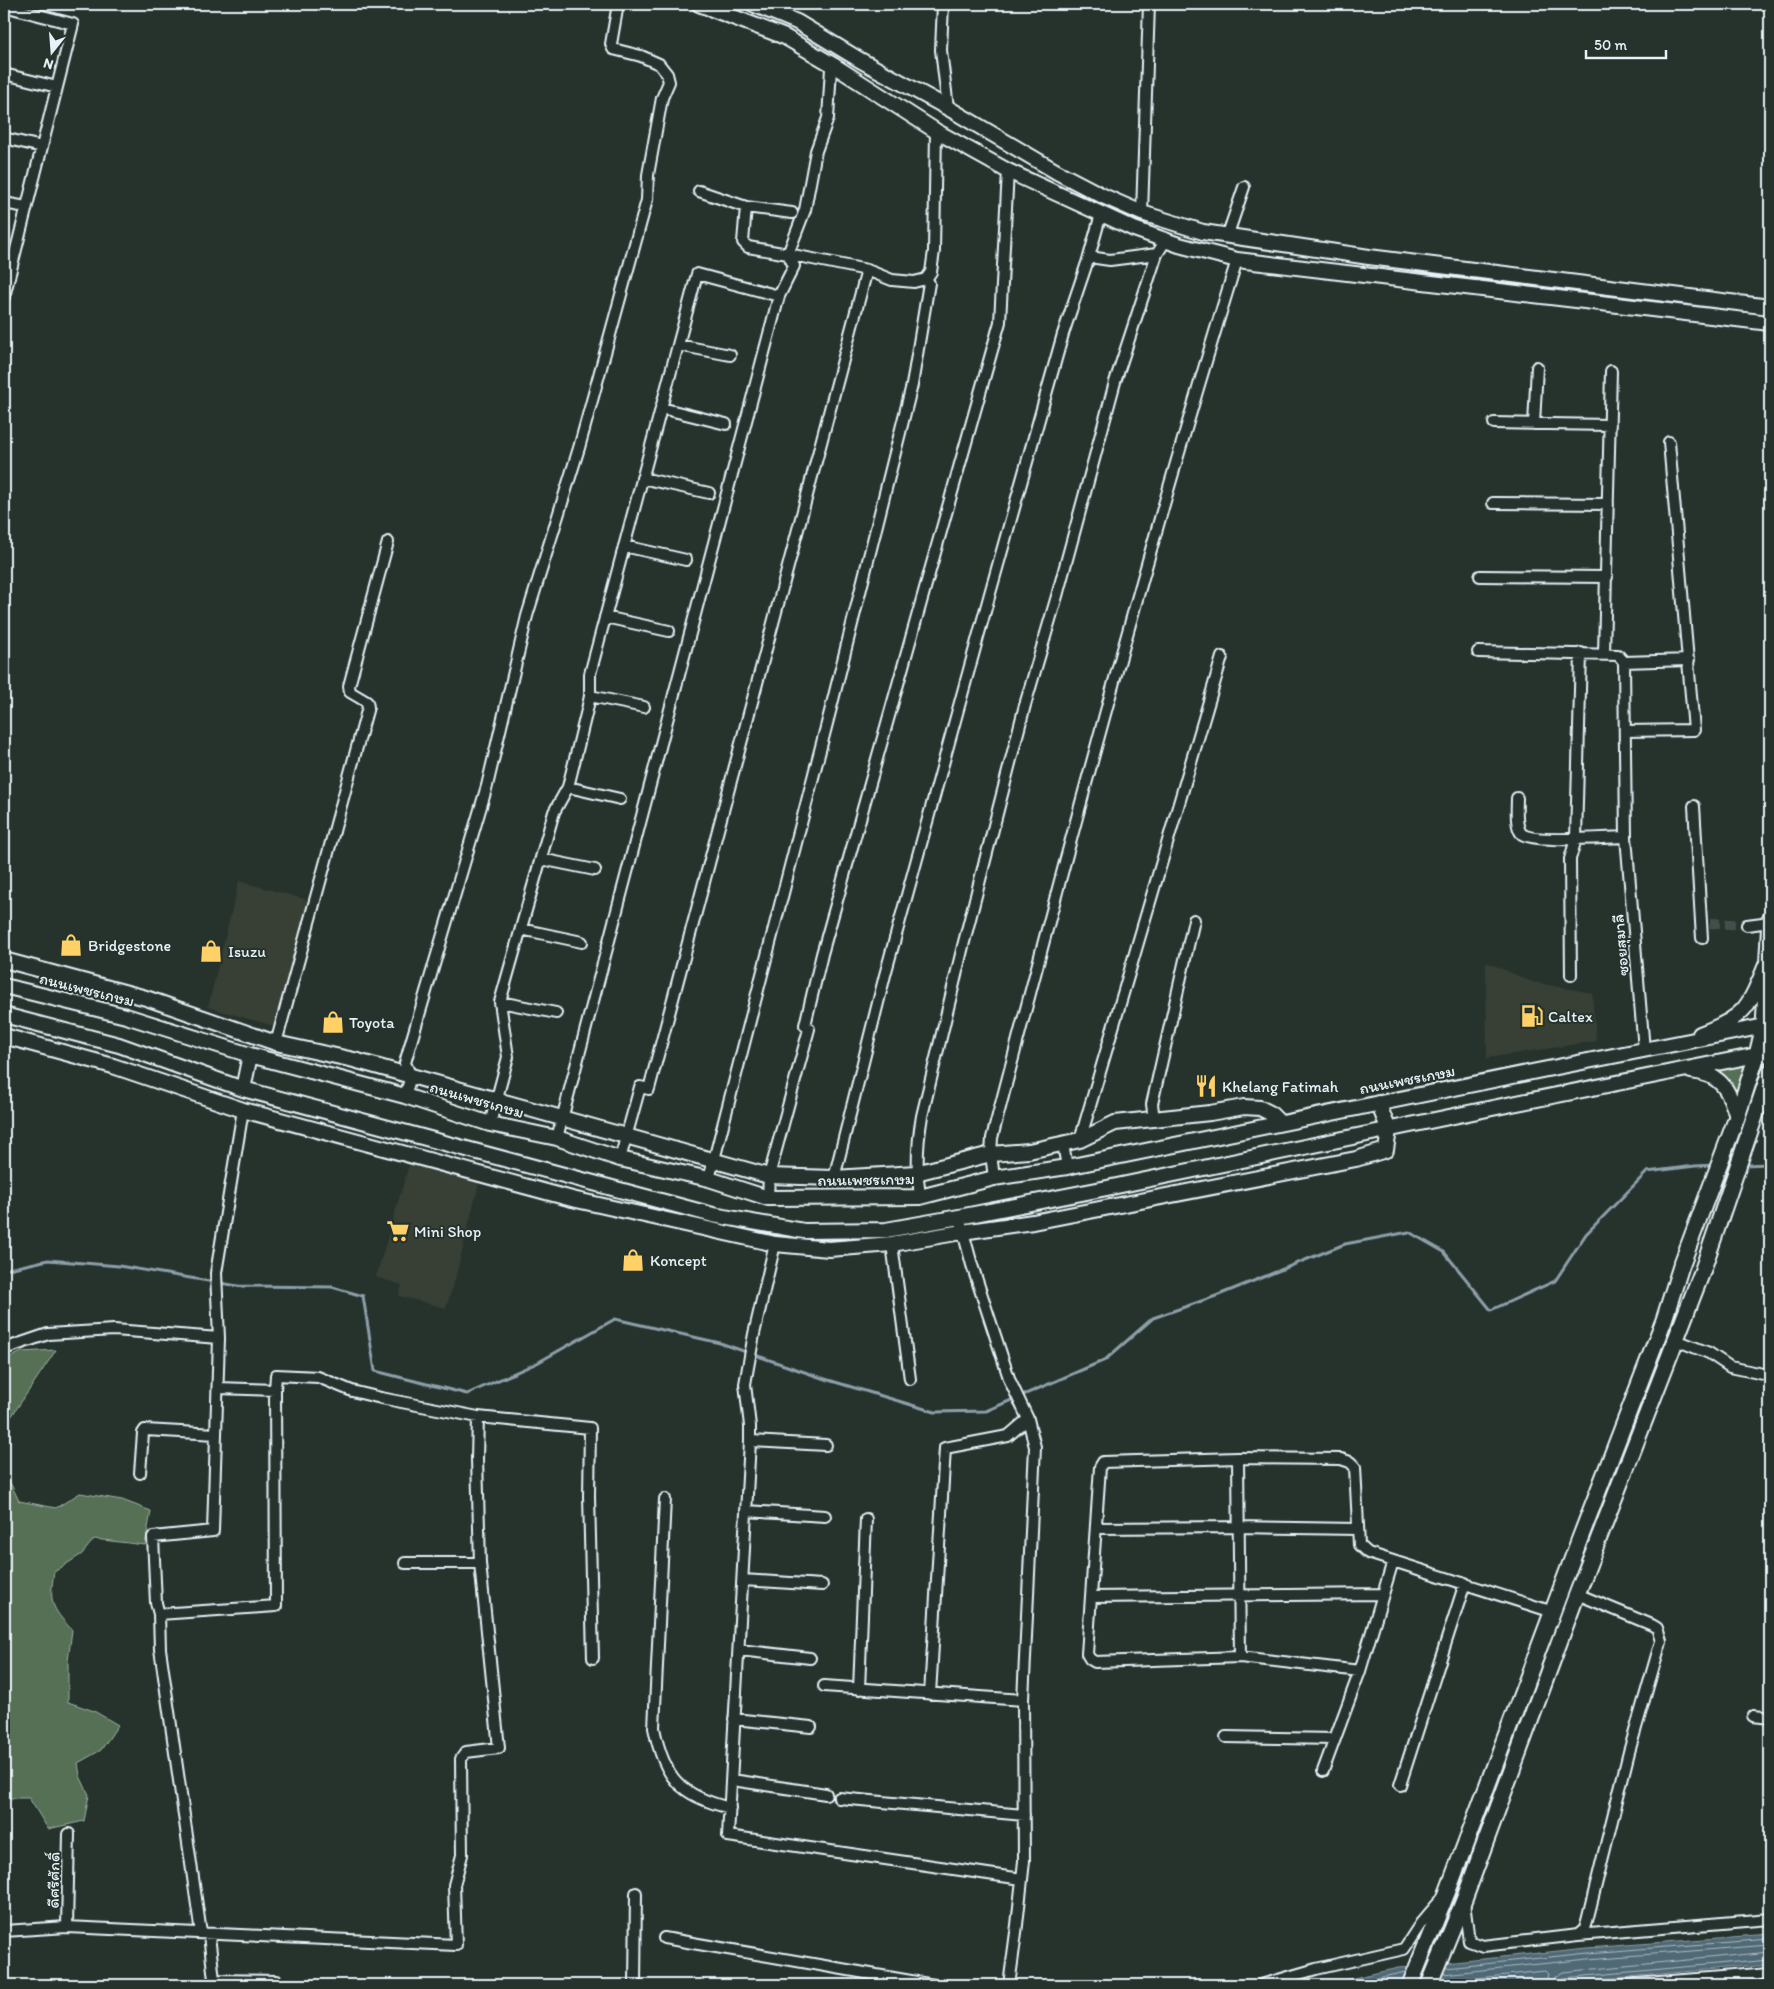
<svg xmlns="http://www.w3.org/2000/svg" width="1774" height="1989" viewBox="0 0 1774 1989" font-family="Itim,'Playpen Sans Thai',sans-serif">
	<style>
		.built { fill: #374036 }
		.green { fill: #567055; stroke: #9fb0a6 }
		.water { fill: #506974; stroke: #8d9fa9 }
		.lines { fill: none; stroke-linecap: round; stroke-linejoin: round }
		.shore { stroke: #abbbc3; stroke-width: 1 }
		.stream { stroke: #8d9fa9; stroke-width: 3 }
		.street-tunnel { stroke: #43504b; stroke-width: 10; stroke-dasharray: 10 5; stroke-linecap: butt }
		.street-casing { stroke: #e8f1f8; stroke-width: 14 }
		.secondary-casing { stroke: #e8f1f8; stroke-width: 18 }
		.primary-casing { stroke: #e8f1f8; stroke-width: 19 }
		.street { stroke: #26332d; stroke-width: 10 }
		.secondary { stroke: #26332d; stroke-width: 14 }
		.primary { stroke: #26332d; stroke-width: 15 }
		.labels { text-anchor: middle; stroke-width: 4; stroke-linejoin: round; paint-order: stroke }
		.poi-label { font-size: 16px; fill: #e8f1f8; stroke: #26332d; text-anchor: start }
		.street-label { font-size: 16px; fill: #e8f1f8; stroke: #26332d }
	</style>
	<rect width="100%" height="100%" fill="#26332d"/>
	<filter id="ink" filterUnits="userSpaceOnUse"><feTurbulence type="fractalNoise" baseFrequency=".02" numOctaves="2"/><feDisplacementMap in="SourceGraphic" scale="10" xChannelSelector="R" yChannelSelector="G"/><feConvolveMatrix kernelMatrix="1 2 1 2 8 2 1 2 1" color-interpolation-filters="sRGB"/></filter>
	<g filter="url(#ink)">
		<path class="built" d="M239,881L311,901L277,1027L208,1007Z
			M1486,962L1532,982L1592,993L1596,1041L1487,1058Z
			M409,1165L479,1183L455,1279L446,1308L399,1296L402,1285L376,1277Z"/>
		<path class="green" d="M1748,1065L1738,1093L1731,1083L1714,1069Z
			M56,1350L7,1423L4,1442V1361L21,1352Z
			M4,1470L19,1501L56,1508L80,1493L122,1500L151,1511L145,1545L94,1539L82,1554L54,1572C49,1603 51,1607 72,1630L68,1661V1702L94,1711L118,1725L101,1750L78,1763L80,1776L89,1795L84,1821L48,1829L29,1798H4Z"/>
		<path class="water" d="M1770,1934V1964L1538,1985H1323L1398,1968L1587,1948Z"/>
		<g class="lines">
			<path class="shore" d="M1446,1968L1588,1953L1770,1939
				M1443,1974L1588,1959L1770,1945
				M1440,1982L1545,1971L1548,1974L1545,1985
				M1345,1985L1406,1972
				M1553,1985L1555,1977L1563,1972L1770,1952
				M1559,1985L1560,1980L1564,1978L1770,1959"/>
			<path class="stream" d="M1743,1165L1770,1164
				M4,1270L48,1260L119,1266L238,1286L332,1287L363,1296L375,1371L467,1394L537,1363L615,1319L720,1343L825,1379L935,1412L986,1411L1105,1360L1153,1318L1216,1296L1345,1244L1409,1232L1444,1252L1491,1310L1555,1281L1586,1234L1647,1172L1695,1166L1715,1165"/>
			<path class="street-tunnel" d="M1710,923L1747,925"/>
			<defs>
				<path id="street" d="M943,4L941,50L948,108
					M4,6L73,24L4,297
					M4,74L57,87
					M4,138L42,147
					M699,191L746,207L792,213
					M4,203L26,207
					M746,207L743,242L748,247L788,254L805,210L816,151L828,118L831,68L833,65
					M1142,213L1149,4
					M1227,237L1244,187
					M1089,257L1101,214
					M678,345L730,355
					M661,408L726,424
					M1494,423L1610,425
					M1534,424L1537,367
					M642,478L709,493
					M1493,503L1608,504
					M624,546L686,560
					M1480,576L1607,577
					M605,617L669,631
					M1478,652L1618,655L1624,662L1626,837L1644,1050
					M1604,654L1611,371
					M1624,662L1689,660
					M590,696L644,707
					M1625,731L1694,730L1669,442
					M568,787L620,799
					M1517,798C1517,807 1515,825 1521,833C1530,844 1609,837 1626,837
					M1694,806L1702,938
					M541,859L595,870
					M1747,925L1770,922
					M521,929L582,942
					M1571,975L1570,859L1576,839L1581,653
					M500,1002L556,1013
					M276,1043L368,707L367,702L350,692L349,686L388,542
					M405,1096L411,1076L405,1063L409,1049L487,786L527,616L579,448L647,200L648,175L662,98L669,82L667,74L659,64L641,56L613,49L611,44L618,4
					M1154,1119L1152,1104L1194,920
					M490,1124L508,1057L500,1002L554,812L568,787L587,710L590,696V674L697,274L779,296
					M557,1138L779,296L794,266L788,254L867,270L892,280L914,282L926,279L931,272L934,251L936,131
					M1080,1140L1222,657
					M1063,1144L1067,1167
					M620,1159L640,1087L649,1089L867,270
					M834,1178L885,975L989,597L1063,334L1089,257L1110,260L1157,254
					M994,1178L991,1154L992,1138C1069,844 1147,550 1237,260
					M709,1179L831,708L912,385L929,283L926,279
					M920,1197C916,1169 917,1144 922,1116L963,946L1025,705L1057,596L1115,382L1157,254L1166,240
					M768,1198L769,1176L809,1029L805,1025L822,954L1000,322L1008,171
					M959,1217L972,1265L1010,1381L1028,1419L1035,1447L1023,1700L1024,1861L1017,1925L1009,1985
					M775,1244L754,1334L745,1384L750,1426V1441L728,1836L1022,1879
					M892,1244L910,1379
					M1676,1340L1709,1353L1730,1367L1768,1375
					M4,1349L48,1334L114,1330L219,1338
					M218,1388L275,1390L276,1375L318,1377L352,1391L381,1398L478,1417L590,1428L589,1496L593,1658
					M750,1441L826,1445
					M1238,1458L1240,1657
					M140,1473L143,1433L145,1430L216,1434
					M665,1499L654,1728C664,1778 680,1796 730,1808
					M746,1511L825,1516
					M1096,1528L1239,1527L1357,1529
					M1393,1561L1360,1671L1240,1657L1095,1662L1090,1659L1087,1654L1100,1467L1103,1462L1238,1458L1341,1459L1350,1462L1355,1467L1359,1545L1368,1553L1553,1612
					M405,1563H480
					M743,1580L822,1585
					M1577,1594L1652,1625L1657,1628L1661,1641L1629,1752L1585,1929L1578,1935
					M1091,1597L1382,1594
					M159,1614L276,1606L275,1390
					M739,1650L810,1658
					M824,1686L1023,1700
					M859,1689L866,1519
					M930,1694L945,1448L1008,1436L1028,1419
					M1753,1716L1770,1718
					M734,1719L811,1727
					M1226,1737L1335,1739
					M1323,1771L1360,1671
					M732,1780L826,1794
					M1400,1785L1465,1583
					M839,1798L1024,1815
					M1464,1903L1469,1941L1483,1946L1578,1935L1770,1919
					M67,1927L69,1834
					M4,1931L67,1927L456,1945L454,1885L462,1855L461,1759L466,1752L499,1748L480,1563L477,1459L478,1417
					M201,1933L160,1649L159,1614L156,1603L153,1537L213,1531L219,1338L216,1273L243,1110
					M209,1935L214,1980L277,1981
					M664,1938L934,1985
					M635,1985L636,1893
					M1261,1985L1316,1969L1404,1949L1421,1923L1440,1901
					M1623,1985L1770,1973"/>
				<path id="secondary" d="M699,4L785,37L833,65L936,131L1008,171L1134,229L1179,245L1237,260L1770,323
					M753,4L797,22L860,60L948,108L1057,172L1103,196L1142,213L1203,232L1369,257L1770,307
					M4,960L146,998L276,1043L354,1060L769,1176L834,1178L916,1173L991,1154L1029,1151L1080,1140L1115,1123L1210,1113L1244,1107L1260,1108L1270,1113L1280,1123
					M4,986L126,1016L250,1055L405,1096L490,1124L557,1138L620,1159L709,1179L768,1198L920,1197L994,1178L1067,1167L1542,1070L1770,1025
					M4,1015L119,1045L243,1089L713,1215L804,1231L886,1230L959,1217L1107,1188L1502,1106L1757,1055L1770,1054
					M1700,1034C1746,1017 1748,1008 1766,965
					M4,1036L113,1066L243,1110L572,1199L775,1244L829,1249L892,1244L962,1232L1033,1222L1356,1159L1386,1150L1389,1130L1378,1103
					M1691,1071C1721,1074 1729,1089 1737,1117
					M243,1089L250,1055"/>
				<path id="primary" d="M1410,1985L1447,1893L1579,1541L1664,1320L1681,1266L1737,1117L1757,1055L1764,1026L1770,919
					M1429,1985L1464,1900L1574,1602L1702,1272L1770,1072"/>
			</defs>
			<use href="#street" class="street-casing"/>
			<use href="#secondary" class="secondary-casing"/>
			<use href="#primary" class="primary-casing"/>
			<use href="#street" class="street"/>
			<use href="#secondary" class="secondary"/>
			<use href="#primary" class="primary"/>
		</g>
	</g>
	<defs>
		<symbol id="shop-bare" viewBox="-9 -9 18 18"><path d="M-5-2.5h2.3a2.7 3.5 0 0 1 5.4 0H5L5.5 6h-11ZM-1.5-2.5h3a1.5 2.3 0 0 0-3 0Z" fill="#ffd166" stroke="#26332d" stroke-width="2.5" paint-order="stroke"/></symbol>
		<symbol id="fuel-bare" viewBox="-9 -9 18 18"><path d="M-5.5-6h7V0h2V4h1.3V-2.5L3-4.5l.8-.8L6-3V5H2.5V1h-1V6h-7ZM-4.2-4.7v3.2H.2V-4.7Z" fill="#ffd166" stroke="#26332d" stroke-width="2.5" paint-order="stroke"/></symbol>
		<symbol id="restaurant-bare" viewBox="-9 -9 18 18"><path d="M-5-6h1v4h1v-4h1v4h1v-4h1v5L-1.5 .5V6h-2V.5L-5-1ZM5-6V6H3V1.5H1.5Q1.5-4 5-6Z" fill="#ffd166" stroke="#26332d" stroke-width="2.5" paint-order="stroke"/></symbol>
		<symbol id="supermarket-bare" viewBox="-9 -9 18 18"><path d="M-6-5.5h2.5l.6 2H6L4.5 2H-2.5L-4.4-4H-6ZM-1.5 3.2a1.3 1.3 0 1 0 .1 0ZM3 3.2a1.3 1.3 0 1 0 .1 0Z" fill="#ffd166" stroke="#26332d" stroke-width="2.5" paint-order="stroke"/></symbol>
	</defs>
	<g fill-rule="evenodd">
		<use href="#shop-bare" x="55" y="929" width="32" height="32"/>
		<use href="#shop-bare" x="195" y="935" width="32" height="32"/>
		<use href="#fuel-bare" x="1516" y="1000" width="32" height="32"/>
		<use href="#shop-bare" x="317" y="1006" width="32" height="32"/>
		<use href="#restaurant-bare" x="1190" y="1070" width="32" height="32"/>
		<use href="#supermarket-bare" x="382" y="1215" width="32" height="32"/>
		<use href="#shop-bare" x="617" y="1244" width="32" height="32"/>
	</g>
	<g class="labels">
		<g class="poi-label">
			<text x="88" y="951">Bridgestone</text>
			<text x="228" y="957">Isuzu</text>
			<text x="1548" y="1022">Caltex</text>
			<text x="349" y="1028">Toyota</text>
			<text x="1222" y="1092">Khelang Fatimah</text>
			<text x="414" y="1237">Mini Shop</text>
			<text x="650" y="1266">Koncept</text>
		</g>
		<g class="street-label">
			<text transform="translate(1620 945) rotate(-95)" y="6">ซอยสุมาลี</text>
			<text transform="translate(87 989) rotate(14)" y="6">ถนนเพชรเกษม</text>
			<text transform="translate(1407 1079) rotate(-11)" y="6">ถนนเพชรเกษม</text>
			<text transform="translate(477 1099) rotate(16)" y="6">ถนนเพชรเกษม</text>
			<text transform="translate(866 1179) rotate(-1)" y="6">ถนนเพชรเกษม</text>
			<text transform="translate(53 1880) rotate(-89)" y="6">ดีศรีศักดิ์</text>
		</g>
	</g>
	<rect width="1774" height="1989" fill="none" stroke="#26332d" stroke-width="20"/>
	<rect x="10" y="10" width="1754" height="1969" fill="none" stroke="#e8f1f8" stroke-width="2" filter="url(#ink)"/>
	<g transform="translate(52 52) rotate(197)" stroke="#26332d" stroke-width="4" paint-order="stroke">
	<path d="M0-4L9 19L0 12L-9 19Z" fill="#e8f1f8"/>
	<text y="-8" font-size="14" font-weight="bold" text-anchor="middle" fill="#e8f1f8">N</text>
	</g>
	<path d="M1586 50v8h80v-8" fill="none" stroke="#e8f1f8" stroke-width="2.5"/>
	<text x="1594" y="50" font-size="15" fill="#e8f1f8" stroke="#26332d" stroke-width="4" paint-order="stroke">50 m</text>
</svg>
